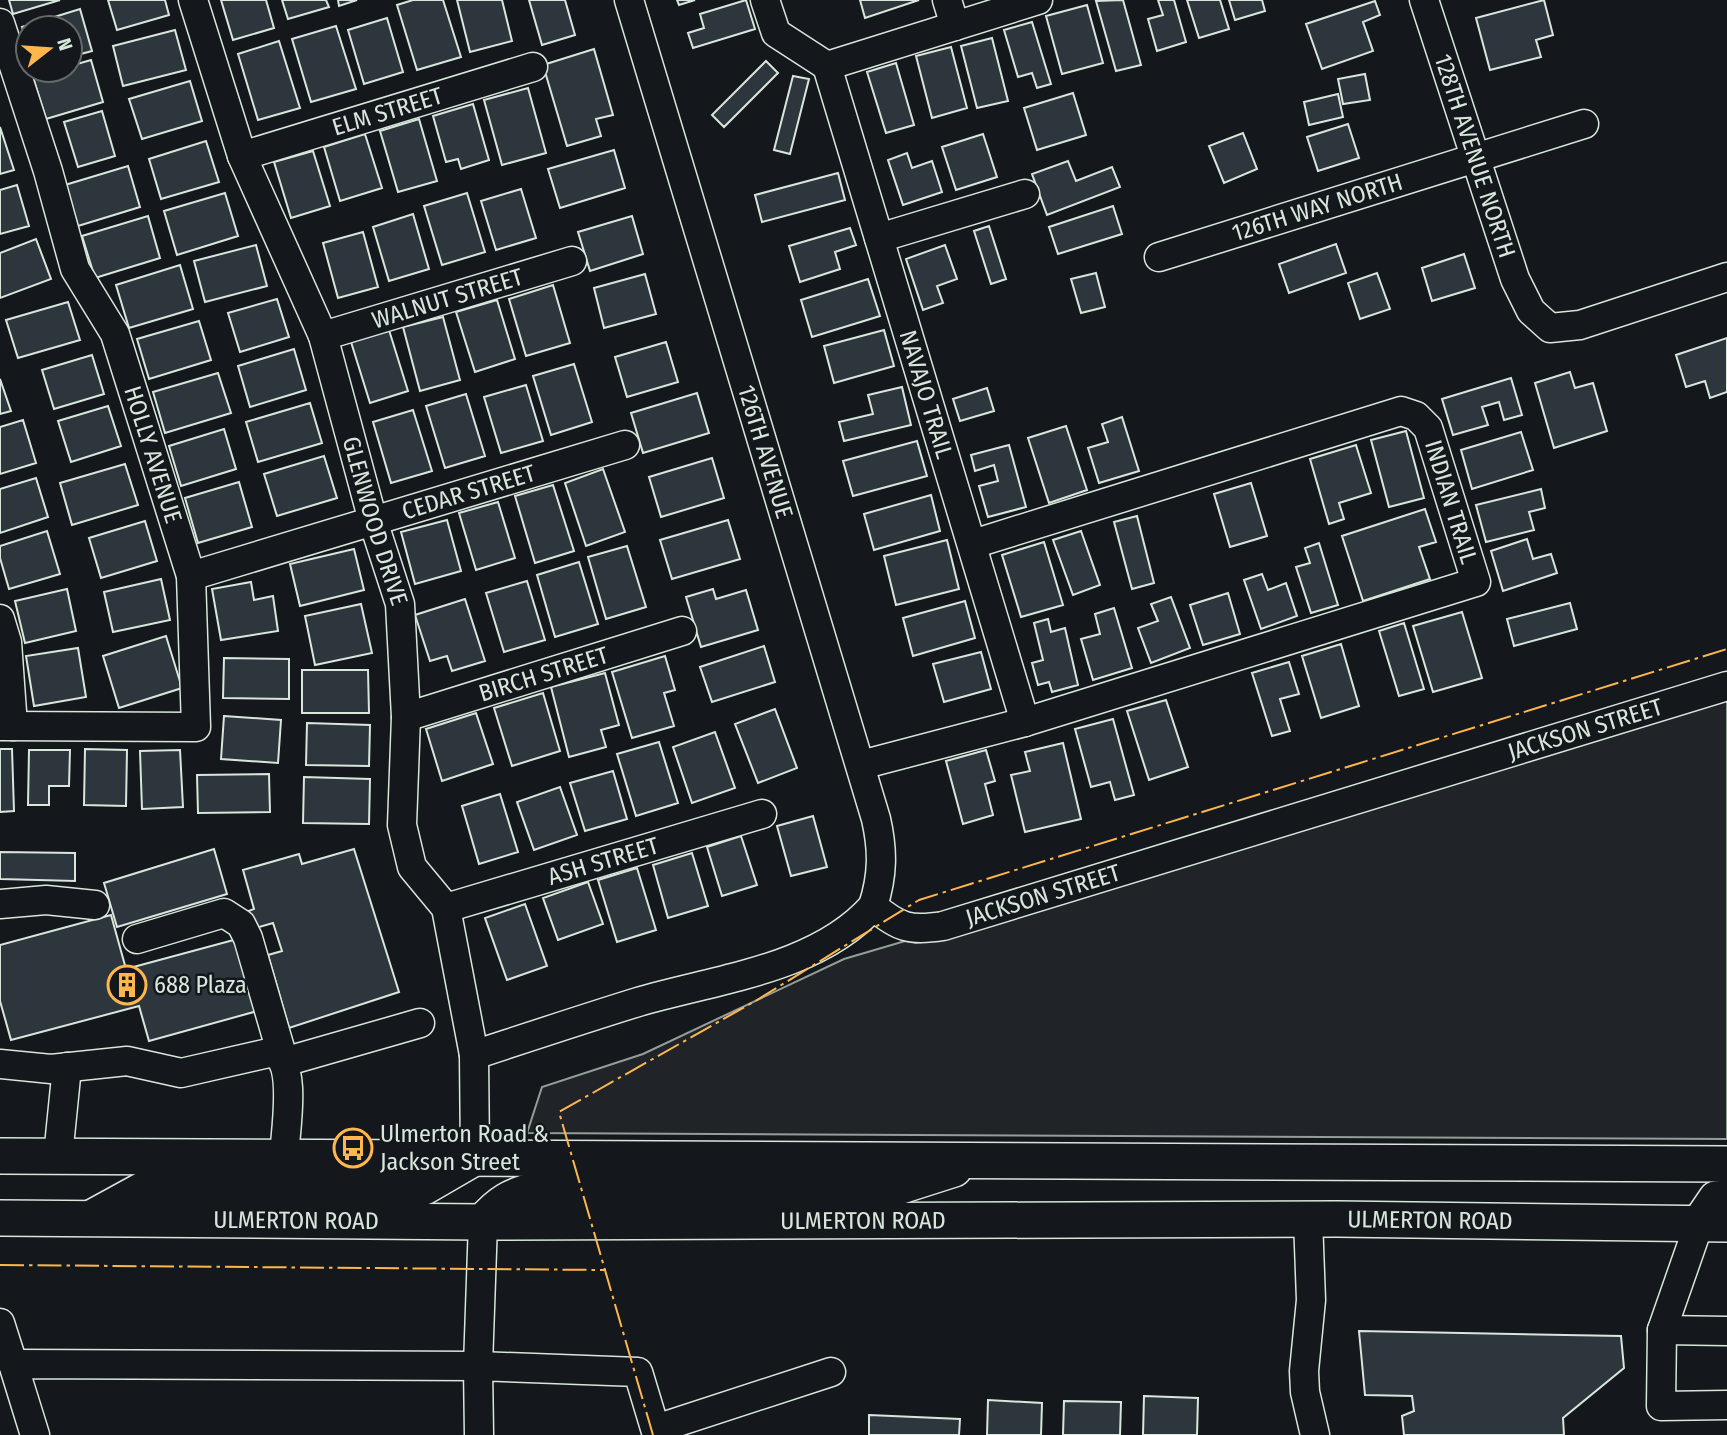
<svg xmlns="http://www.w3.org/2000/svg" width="1727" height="1435" viewBox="0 0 1727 1435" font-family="'Fira Sans Condensed',sans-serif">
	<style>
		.green { fill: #202428; stroke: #939e99; stroke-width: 2 }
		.building { fill: #2c363c; stroke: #d8e6dc; stroke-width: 2 }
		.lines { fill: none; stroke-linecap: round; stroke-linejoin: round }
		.minor-casing { stroke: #d8e6dc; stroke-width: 31 }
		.major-casing { stroke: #d8e6dc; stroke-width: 38 }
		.minor { stroke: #14181c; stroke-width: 28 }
		.major { stroke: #14181c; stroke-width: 35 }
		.power { stroke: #ffb74d; stroke-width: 2; stroke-dasharray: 24 5 3.5 5; stroke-linecap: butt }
		.labels { text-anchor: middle; stroke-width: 5; stroke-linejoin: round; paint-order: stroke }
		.street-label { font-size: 24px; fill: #d8e6dc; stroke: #14181c }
		.poi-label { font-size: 24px; fill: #d8e6dc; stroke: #14181c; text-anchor: start }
	</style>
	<rect width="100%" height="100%" fill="#14181c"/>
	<path class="green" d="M1727,699V1139L527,1133L542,1087L643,1054L844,959L905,941L916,943L947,938Z"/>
	<path class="building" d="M9,0H60L13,14Z
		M108,0H165L169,15L117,30Z
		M221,0H266L274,28L233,40Z
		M282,0H326L329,7L288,19Z
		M338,0H357L339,6Z
		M413,0H443L461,57L417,70L397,5Z
		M457,0H502L512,41L470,52Z
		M529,0H565L575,35L542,45Z
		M677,0H695L679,5Z
		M746,0L755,29L693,48L688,33L704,28L700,14Z
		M860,0H919L865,18Z
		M1123,0L1141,65L1116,71L1096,1Z
		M1158,0H1174L1186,42L1157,51L1148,19L1163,15Z
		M1187,0H1220L1229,29L1199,38Z
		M1229,0H1262L1265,11L1235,20Z
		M1544,0L1553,35L1536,40L1541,57L1490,70L1476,18Z
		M1375,1L1380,15L1363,22L1373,51L1322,69L1306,24Z
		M1087,5L1103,63L1062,74L1046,16Z
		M80,9L92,51L70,57V28H28V47L22,27Z
		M387,18L403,72L364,84L348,30Z
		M1032,22L1051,84L1037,88L1032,73L1018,77L1004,30Z
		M336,26L356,89L311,102L292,39Z
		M175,30L186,70L123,86L113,46Z
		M992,38L1008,101L977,108L961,46Z
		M279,41L300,108L258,120L238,54Z
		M951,47L967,108L932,118L916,56Z
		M594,49L613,115L596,119L601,136L567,146L543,65Z
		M91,60L103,102L46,119L33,77L56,70H70V66Z
		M766,61L778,73L724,127L712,115Z
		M896,63L914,125L886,133L867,72Z
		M1365,74L1370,100L1343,104L1338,79Z
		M793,76L809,79L790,154L774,150Z
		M190,81L202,121L142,139L129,99Z
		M528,88L546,153L502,165L484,100Z
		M1073,93L1086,135L1037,150L1024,108Z
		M1338,94L1343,117L1309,125L1304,102Z
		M473,104L489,160L461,169L458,159L446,162L433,116Z
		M102,111L115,156L78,167L64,122Z
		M419,119L437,181L398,192L380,131Z
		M1348,124L1359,158L1318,171L1307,137Z
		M0,127L14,170L0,174Z
		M1243,133L1257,169L1224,183L1209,146Z
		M365,134L382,188L340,201L324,147Z
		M983,134L997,177L956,190L942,147Z
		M206,141L219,182L161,199L149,159Z
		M614,150L625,188L560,208L548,169Z
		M313,151L330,206L291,218L274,162Z
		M907,153L912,168L932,161L942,192L903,205L888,160Z
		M1068,161L1076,181L1112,167L1120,187L1047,215L1032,174Z
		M128,166L140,207L78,226L65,185Z
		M838,173L845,200L762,222L755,195Z
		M17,185L29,226L0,234V190Z
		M521,189L536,238L496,250L481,201Z
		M225,193L238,236L177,255L164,211Z
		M467,193L485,252L442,265L424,206Z
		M1113,206L1122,234L1058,254L1049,227Z
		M413,214L429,269L389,281L373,227Z
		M148,216L160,258L95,278L82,236Z
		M632,216L643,254L590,271L578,232Z
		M989,226L1006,279L991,284L974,231Z
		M850,228L856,245L835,252L840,269L800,282L789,246Z
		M363,232L378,287L338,298L323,243Z
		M36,239L51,279L0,298V253Z
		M1336,244L1346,273L1289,293L1279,264Z
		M256,245L267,286L205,302L194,261Z
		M945,245L957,279L937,286L943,303L923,310L906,259Z
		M1464,254L1475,288L1432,301L1422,268Z
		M180,265L193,309L129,328L116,285Z
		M1096,273L1105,307L1081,313L1071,279Z
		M1377,273L1390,309L1360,319L1348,283Z
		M645,274L656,314L604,328L594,288Z
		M868,279L880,316L812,337L801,300Z
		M553,285L570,343L526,356L509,299Z
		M277,299L289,337L240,352L228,313Z
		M497,300L515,359L475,372L456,312Z
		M68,302L80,340L18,358L6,320Z
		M443,317L460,380L420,391L403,327Z
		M199,321L211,360L149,379L137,339Z
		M389,330L408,391L370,403L351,342Z
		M884,330L894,366L834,383L824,346Z
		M1727,338V392L1710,398L1705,381L1686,387L1676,355Z
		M666,342L678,382L627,397L615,357Z
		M294,349L306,390L250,407L238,366Z
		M92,355L104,394L54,409L42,370Z
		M574,364L592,422L551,435L533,376Z
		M1570,372L1575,388L1593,383L1607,431L1554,448L1535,383Z
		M218,373L231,413L165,433L153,392Z
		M1511,378L1522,415L1504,420L1499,402L1482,407L1488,425L1453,435L1442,399Z
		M0,379L11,411L0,414Z
		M526,385L543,441L501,453L484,397Z
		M902,387L911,425L844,441L839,422L873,414L868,395Z
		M987,388L994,411L960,421L953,399Z
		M697,393L709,433L643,453L631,413Z
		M466,394L485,456L445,468L426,406Z
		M310,403L322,443L258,462L246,422Z
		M108,406L121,446L71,462L58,421Z
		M413,410L432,471L391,483L373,422Z
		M1122,417L1139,471L1099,483L1088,448L1108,442L1102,424Z
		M23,420L36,463L0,474V427Z
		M1066,426L1087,490L1049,503L1028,438Z
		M224,429L236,469L181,486L169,446Z
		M1406,431L1424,498L1389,507L1371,440Z
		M1521,432L1533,470L1472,489L1461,450Z
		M917,441L927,476L853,496L843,461Z
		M1009,445L1026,507L988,517L979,486L998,481L994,465L975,471L971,455Z
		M1356,445L1371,493L1339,503L1344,519L1329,524L1310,459Z
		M324,456L337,498L277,516L264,474Z
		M712,458L724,498L661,517L649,477Z
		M125,464L138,505L72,525L60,483Z
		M603,469L625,532L586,546L565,483Z
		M36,478L48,517L0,533V489Z
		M239,482L252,527L198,543L185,498Z
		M1251,483L1267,536L1230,547L1214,494Z
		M553,485L574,551L535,563L515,496Z
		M1541,489L1545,508L1529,512L1534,530L1486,542L1476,505Z
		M931,495L940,531L874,550L864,514Z
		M498,502L515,558L476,570L459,513Z
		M1425,509L1436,542L1419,547L1430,579L1363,601L1342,536Z
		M1137,516L1154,583L1132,589L1114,522Z
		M447,520L461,571L415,584L401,532Z
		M728,520L740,559L672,579L660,540Z
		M145,521L157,561L101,578L89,538Z
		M47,531L60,574L9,589L0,558V546Z
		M1081,531L1100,585L1073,595L1053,540Z
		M1527,539L1533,559L1551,554L1557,573L1503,591L1491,551Z
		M947,540L959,589L896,605L884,556Z
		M1044,542L1063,605L1021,617L1002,555Z
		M1319,543L1338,605L1311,613L1296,567L1310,563L1305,548Z
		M627,546L646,607L606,619L588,557Z
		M354,549L364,590L300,606L290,564Z
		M579,562L598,624L555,637L537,575Z
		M1262,574L1268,590L1286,583L1297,616L1261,629L1244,580Z
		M161,579L170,620L113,632L104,592Z
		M527,581L545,640L504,652L486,593Z
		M251,582L254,600L273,596L278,631L221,640L212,589Z
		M67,589L76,631L25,643L15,601Z
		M713,589L716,599L746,590L758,630L701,647L686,597Z
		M1228,593L1240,634L1203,645L1190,605Z
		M1171,597L1190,648L1151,663L1138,628L1158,621L1151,604Z
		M465,599L485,661L452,671L447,656L430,661L415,615Z
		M965,601L975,638L913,656L903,618Z
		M1570,603L1577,629L1514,646L1507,619Z
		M361,604L372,653L315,665L305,616Z
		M1114,608L1132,668L1093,680L1081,639L1100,634L1095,614Z
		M1462,612L1482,678L1433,692L1413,626Z
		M1048,619L1051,632L1065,628L1078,685L1052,692L1049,682L1038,685L1032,663L1043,660L1034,623Z
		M1404,623L1424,689L1399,696L1379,631Z
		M166,636L182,688L119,708L103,656Z
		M1341,644L1359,706L1321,718L1302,656Z
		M764,646L775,682L712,702L700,667Z
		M78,648L86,697L34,706L26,656Z
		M981,652L991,689L944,702L933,664Z
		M665,656L675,690L664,693L674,726L632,738L612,672Z
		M224,658L289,659V699L223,698Z
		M1289,662L1299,694L1280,699L1290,731L1272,736L1252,673Z
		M302,670H368L369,713H302Z
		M605,673L619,725L601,730L606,747L569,757L551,687Z
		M543,693L560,751L512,766L494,708Z
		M1166,700L1188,767L1149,780L1127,711Z
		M775,709L797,768L758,783L735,724Z
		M476,713L493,764L442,781L426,729Z
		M224,716L281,720L278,763L221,759Z
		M1113,719L1134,795L1115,800L1110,782L1091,787L1075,729Z
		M307,723L370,725L369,766L306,765Z
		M715,732L735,788L692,803L673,747Z
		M659,742L678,803L636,816L617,754Z
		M1063,743L1081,819L1025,832L1011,775L1030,771L1025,752Z
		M0,749H12L14,811L0,812Z
		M85,749L127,750L126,806L84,805Z
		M29,750H70L69,786H49V805H28Z
		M180,750L183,807L142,809L140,751Z
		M986,750L995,781L985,784L993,815L963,824L946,761Z
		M613,771L627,819L585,831L570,783Z
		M269,774L270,812L198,813L197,775Z
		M304,777L370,779L369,824L303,823Z
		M560,787L577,835L534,850L517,802Z
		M500,794L518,852L479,864L462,806Z
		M813,816L827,867L791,876L777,826Z
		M741,836L757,885L722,896L707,847Z
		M214,849L227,894L117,927L104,883Z
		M354,849L399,992L289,1028L268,955L282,951L273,923L252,929L246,912L254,909L243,870L299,854L302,864Z
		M0,852L75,853V881L0,879Z
		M692,853L708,906L668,918L653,865Z
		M637,868L656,930L617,942L598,880Z
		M588,882L603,924L558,940L543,898Z
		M525,904L547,966L507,980L485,918Z
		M111,915L126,969L241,938L261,1010L149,1041L139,1006L11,1040L0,1001V945Z
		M1359,1331L1621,1336L1624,1368L1563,1418L1564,1435H1404L1402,1416L1414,1411L1412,1396L1365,1395Z
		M1144,1396L1198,1398L1197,1435H1143Z
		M988,1400L1042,1403L1041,1435H987Z
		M1064,1401L1121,1402L1120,1435H1063Z
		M869,1415L960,1419L959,1435H869Z"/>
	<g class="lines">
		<defs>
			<g id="minor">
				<path id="s1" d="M193,0L242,156L323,336L373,521L400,604L406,717L402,825L412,867L446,908L474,1055L475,1158"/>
				<path id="s2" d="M629,0L876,819C883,850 883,875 873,906"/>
				<path d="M765,0L776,33L827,66"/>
				<path d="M947,0L955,26"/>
				<path id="s3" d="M1424,0L1515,279L1531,311L1550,328L1580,325L1727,277"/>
				<path id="s4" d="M0,23L48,171L75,269L115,334L191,576L196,727L0,726"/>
				<path id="s5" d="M827,66L1025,722"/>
				<path d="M827,66L1038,0"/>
				<path id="s6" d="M242,156L533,67"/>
				<path d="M879,238L1025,194"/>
				<path id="s7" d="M1159,257L1584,124"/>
				<path id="s8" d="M323,336L572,261"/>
				<path id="s9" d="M191,576L625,445"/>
				<path d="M0,619L7,642L13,726"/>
				<path id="s10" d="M406,717L682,631"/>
				<path d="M861,765L1025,722L1476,582L1428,428L1416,416L1401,411L973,544"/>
				<path d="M0,904L46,900L95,905"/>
				<path id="s11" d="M446,908L762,814"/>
				<path d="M137,939L224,913L241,924L248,938L284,1062L420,1023"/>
				<path id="s12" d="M474,1055C529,1037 583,1019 638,1002C716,979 818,969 873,906C899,928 910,931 943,926L1727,686"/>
				<path d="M0,1064L51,1069L127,1061L181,1073L273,1052C298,1064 285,1132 284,1157"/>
				<path d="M58,1156L67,1067"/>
				<path d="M1308,1219L1311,1300L1304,1371L1305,1392L1315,1435"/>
				<path d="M1699,1224L1662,1330L1661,1406L1727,1405"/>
				<path d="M0,1323L13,1364"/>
				<path d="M1662,1330L1727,1331"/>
				<path d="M656,1429L831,1372"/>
				<path d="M35,1435L13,1364L478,1366L483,1222"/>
				<path d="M479,1435L478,1366L638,1372L657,1435"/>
			</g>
			<g id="major">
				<path d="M0,1156L1727,1164"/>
				<path d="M95,1216L148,1187H424L474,1158"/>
				<path id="s13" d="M0,1218L483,1222L1337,1219L1727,1224"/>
				<path d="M483,1222C499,1203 512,1195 537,1190L882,1192L954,1169"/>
				<path d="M1699,1224L1716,1199L1727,1198"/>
			</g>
		</defs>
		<use href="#minor" class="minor-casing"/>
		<use href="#major" class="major-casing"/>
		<use href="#minor" class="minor"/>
		<use href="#major" class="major"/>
		<path class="power" d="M0,1265L606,1270
			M653,1435L559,1112L757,1000L919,900L1727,649"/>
	</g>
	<defs>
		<symbol id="building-ring" viewBox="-11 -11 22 22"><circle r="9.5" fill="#14181c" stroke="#ffb74d" stroke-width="1.5"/><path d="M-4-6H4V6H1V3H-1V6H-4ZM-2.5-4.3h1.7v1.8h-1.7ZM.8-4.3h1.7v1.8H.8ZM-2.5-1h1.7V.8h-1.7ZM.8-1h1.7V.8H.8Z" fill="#ffb74d"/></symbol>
		<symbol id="bus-ring" viewBox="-11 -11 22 22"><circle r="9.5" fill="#14181c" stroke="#ffb74d" stroke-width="1.5"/><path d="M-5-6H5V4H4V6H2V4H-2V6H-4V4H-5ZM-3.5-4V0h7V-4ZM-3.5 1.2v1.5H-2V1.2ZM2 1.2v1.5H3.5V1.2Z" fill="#ffb74d"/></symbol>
	</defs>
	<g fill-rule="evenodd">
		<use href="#building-ring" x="105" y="963" width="44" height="44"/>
		<use href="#bus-ring" x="331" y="1126" width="44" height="44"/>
	</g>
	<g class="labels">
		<g class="street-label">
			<text dy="8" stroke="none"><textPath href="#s6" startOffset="152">ELM STREET</textPath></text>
			<text dy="8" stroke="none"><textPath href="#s3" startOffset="164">128TH AVENUE NORTH</textPath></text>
			<text dy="8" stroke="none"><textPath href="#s7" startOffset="166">126TH WAY NORTH</textPath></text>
			<text dy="8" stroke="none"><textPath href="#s8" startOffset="130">WALNUT STREET</textPath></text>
			<text dy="8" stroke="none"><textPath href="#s5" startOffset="343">NAVAJO TRAIL</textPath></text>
			<text dy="8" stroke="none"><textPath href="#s2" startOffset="472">126TH AVENUE</textPath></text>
			<text dy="8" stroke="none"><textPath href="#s4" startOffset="460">HOLLY AVENUE</textPath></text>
			<text dy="8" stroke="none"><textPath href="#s9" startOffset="290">CEDAR STREET</textPath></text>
			<text transform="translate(1451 502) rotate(73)" y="8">INDIAN TRAIL</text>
			<text dy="8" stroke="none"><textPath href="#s1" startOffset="553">GLENWOOD DRIVE</textPath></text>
			<text dy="8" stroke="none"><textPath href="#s10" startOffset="144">BIRCH STREET</textPath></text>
			<text dy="8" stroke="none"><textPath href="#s12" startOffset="1178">JACKSON STREET</textPath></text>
			<text dy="8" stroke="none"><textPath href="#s11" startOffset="164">ASH STREET</textPath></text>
			<text dy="8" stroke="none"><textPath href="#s12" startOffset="611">JACKSON STREET</textPath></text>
			<text dy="8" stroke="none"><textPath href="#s13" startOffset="296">ULMERTON ROAD</textPath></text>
			<text dy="8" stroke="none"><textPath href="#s13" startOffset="1430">ULMERTON ROAD</textPath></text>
			<text dy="8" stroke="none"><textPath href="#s13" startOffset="863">ULMERTON ROAD</textPath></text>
		</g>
		<g class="poi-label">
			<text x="154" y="993">688 Plaza</text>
			<text x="380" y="1142">Ulmerton Road &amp;<tspan x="380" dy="28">Jackson Street</tspan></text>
		</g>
	</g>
	<g transform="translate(49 49) rotate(73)"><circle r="33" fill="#14181c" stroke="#626a69" stroke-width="2"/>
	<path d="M0-5L12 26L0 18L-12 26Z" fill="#ffb74d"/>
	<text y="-10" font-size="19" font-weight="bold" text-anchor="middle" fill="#d8e6dc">N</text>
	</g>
</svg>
